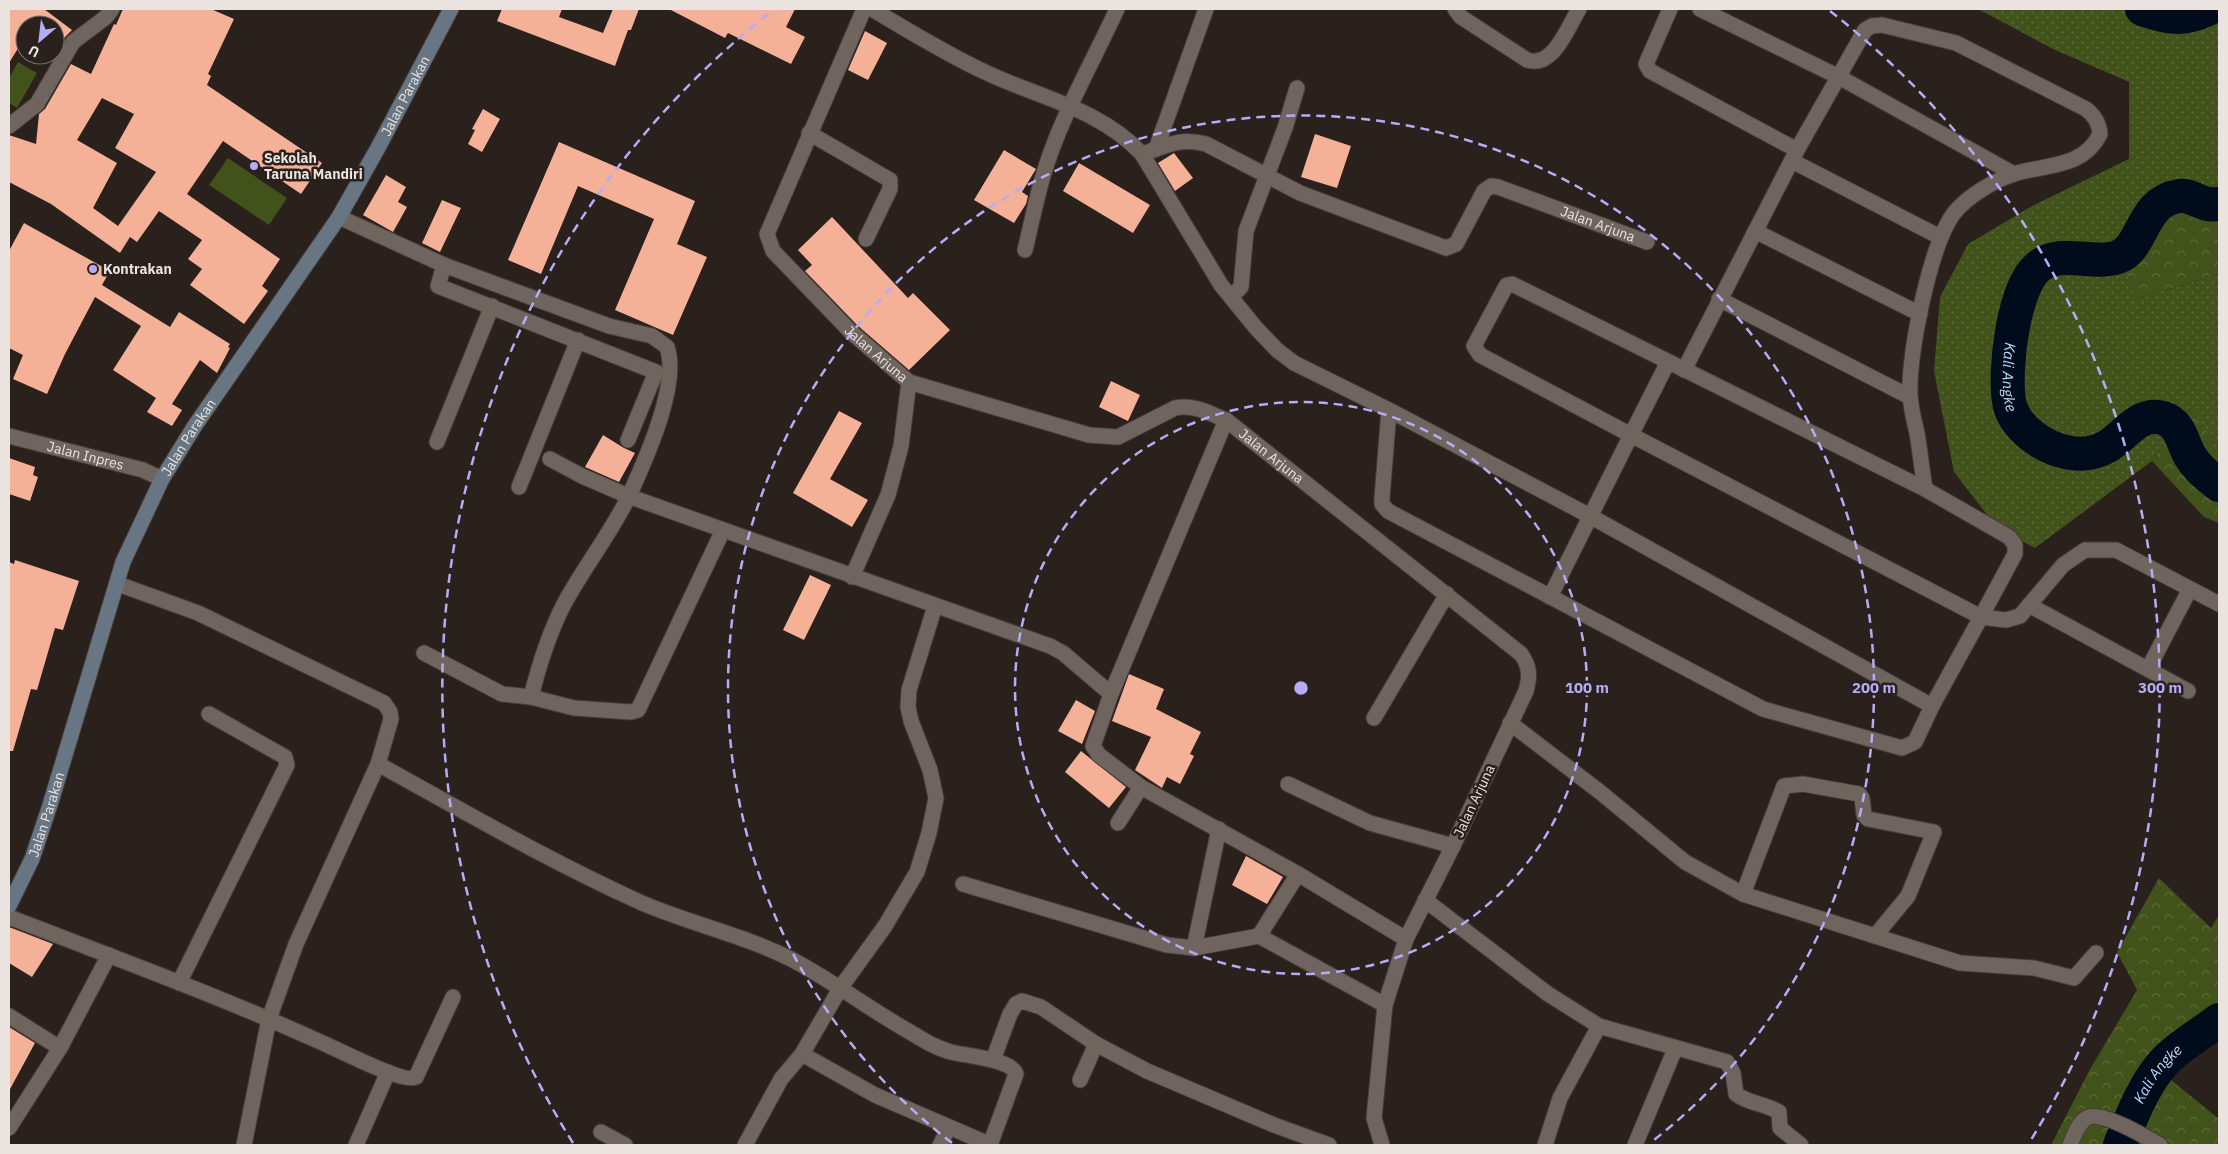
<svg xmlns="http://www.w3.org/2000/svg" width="2228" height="1154" viewBox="0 0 2228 1154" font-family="'IBM Plex Sans',sans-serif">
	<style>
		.grass { fill: url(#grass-dots) }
		.forest { fill: url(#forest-crowns) }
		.garden { fill: #41521a }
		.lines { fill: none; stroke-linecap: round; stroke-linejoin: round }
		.river { stroke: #000b1b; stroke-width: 34 }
		.building { fill: #f5b098; fill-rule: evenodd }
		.street-casing { stroke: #463d3a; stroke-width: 17 }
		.secondary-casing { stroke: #463d3a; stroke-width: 17 }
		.street { stroke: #70645f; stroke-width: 15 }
		.secondary { stroke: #677682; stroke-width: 15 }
		.ring { fill: none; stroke: #b5acf8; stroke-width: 2.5; stroke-dasharray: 9 6 }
		.poi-dot { fill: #b5acf8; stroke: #2a201c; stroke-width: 2 }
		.labels { text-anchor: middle; stroke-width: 5; stroke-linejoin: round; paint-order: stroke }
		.street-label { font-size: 14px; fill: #eae3e0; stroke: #2a201c }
		.poi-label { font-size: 14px; font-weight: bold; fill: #eae3e0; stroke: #2a201c; text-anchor: start }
		.water-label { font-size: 15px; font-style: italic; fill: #b8daf8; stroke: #2a201c }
		.centre { fill: #b5acf8; stroke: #2a201c; stroke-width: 2.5 }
		.ring-label { font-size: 15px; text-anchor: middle; font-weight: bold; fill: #b5acf8; stroke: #2a201c; stroke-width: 5; stroke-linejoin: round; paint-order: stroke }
	</style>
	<defs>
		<pattern id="grass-dots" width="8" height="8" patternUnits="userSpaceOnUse" patternTransform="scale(1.25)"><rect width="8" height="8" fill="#41521a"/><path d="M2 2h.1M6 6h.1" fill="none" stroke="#5d6b3b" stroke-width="1.8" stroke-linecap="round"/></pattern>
		<pattern id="forest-crowns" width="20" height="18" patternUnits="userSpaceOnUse" patternTransform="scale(1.25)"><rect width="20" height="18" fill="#41521a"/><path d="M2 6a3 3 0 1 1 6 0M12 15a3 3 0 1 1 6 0" fill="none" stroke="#5d6b3b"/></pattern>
	</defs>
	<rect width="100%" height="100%" fill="#2a201c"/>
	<path class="grass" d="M1978,9H2219V185L2148,197L2135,299L2219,274V449L2190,409L2152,461L2035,548L1998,529L1954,472L1934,371L1940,297L1968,244L2034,205L2129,159V82L2053,49Z"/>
	<path class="forest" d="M2219,185V274L2135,299L2120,251L2148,197Z
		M2191,408L2219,449V523L2204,517L2152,461Z
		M2159,878L2211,928L2219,915V1002L2160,1071L2219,1119V1145H2051L2089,1071L2137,990L2117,952Z"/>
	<path class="garden" d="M18,62L37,73L17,108L9,103V78Z
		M228,158L287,198L269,225L209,185Z"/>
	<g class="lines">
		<g class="river">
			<path d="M2142,9C2169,18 2182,21 2208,9"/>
			<path id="s1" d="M2219,204C2216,204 2211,205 2208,204C2199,203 2189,194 2179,196C2140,202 2144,248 2118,257C2093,266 2060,248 2038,267C2013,288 2004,370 2009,401C2011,415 2020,426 2031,435C2052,452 2083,461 2108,446C2125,436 2139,411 2163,418C2181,424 2182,442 2190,456C2197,468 2208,477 2219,485"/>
			<path id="s2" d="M2120,1145C2132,1116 2144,1083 2166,1060C2181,1045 2202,1033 2219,1020"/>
		</g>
	</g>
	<path class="building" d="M9,9H44L72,30L65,37L55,54V25H25V37L9,63Z
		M123,9H211L234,19L208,74L211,76L207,85L322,163L301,194L223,141L187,194L280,259L262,286L268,291L244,324L190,285L202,269L188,259L202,240L159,211L137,242L130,237L120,253L51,204L9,182V135L36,144L39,114L45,109L71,64L91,74L114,24L116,25ZM102,98L134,114L115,148L156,172L118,226L93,208L117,163L77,140Z
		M502,9H562L559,17L603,33L613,9H639L631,30H628L615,66L497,21Z
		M669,9H795L786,27L805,37L791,64L728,33L725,38Z
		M865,31L887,43L868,80L848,70Z
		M483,109L500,119L482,152L468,144L475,130L472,129Z
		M1315,134L1351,146L1337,188L1301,177Z
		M559,142L695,201L677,244L707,257L673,335L615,310L654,219L578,186L541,274L508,260Z
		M1004,150L1036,169L1022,192L1028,196L1026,204L1014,223L974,200Z
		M1174,153L1193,178L1175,191L1158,163Z
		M1079,163L1150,205L1133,233L1063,191Z
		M386,175L406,187L398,202L407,207L393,232L363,215Z
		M442,200L461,208L440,252L422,243Z
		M832,217L908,298L913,293L950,330L909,370L857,325L805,271L812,265L798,250Z
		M24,223L110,271L102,285L170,327L179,312L230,344L228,347L230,348L217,373L200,360L172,404L182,410L172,426L147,412L156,398L113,370L141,326L95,297L65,354L47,394L13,379L23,355L9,348V251Z
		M1111,381L1140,395L1128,421L1099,407Z
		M839,411L862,423L830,479L868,500L852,527L793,493Z
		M603,435L624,448L635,453L619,482L585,467Z
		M9,458L35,467L33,475L38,477L30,501L9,494Z
		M15,560L79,581L63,630L55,628L37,690L31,689L13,751H9V562L14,564Z
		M810,575L831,585L804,640L783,630Z
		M1129,674L1164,689L1156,709L1201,732L1190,754L1194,756L1180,784L1167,777L1162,788L1135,770L1151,737L1112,721Z
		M1076,700L1095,711L1082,744L1058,731Z
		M1081,751L1126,787L1109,808L1065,772Z
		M1246,856L1283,877L1267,904L1232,885Z
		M9,927L53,944L32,977L9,963Z
		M9,1027L35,1043L9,1091Z"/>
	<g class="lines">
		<defs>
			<g id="street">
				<path id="s3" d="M864,9L767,234L773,251L851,332L909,382L1089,435L1118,437L1175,408C1193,404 1209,413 1226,420L1521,654C1530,667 1530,676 1526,691L1453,846L1406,939L1385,1005L1374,1118L1382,1145"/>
				<path d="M872,9C909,31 946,54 985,72C1039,98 1099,108 1142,154L1221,285L1256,328L1277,350L1294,363L1389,410L1590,516L1932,706L1915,742L1902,748L1763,709L1388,511L1382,504V498L1389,410"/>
				<path d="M1455,9L1461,17L1527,60C1553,69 1568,27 1579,9"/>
				<path d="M1670,9L1646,64L1650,71L1797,150"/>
				<path d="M1700,9L1839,77L2014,174"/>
				<path d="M9,126L37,104L73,42L106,17L112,9"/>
				<path d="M809,133L890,180V189L866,239"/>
				<path d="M1156,149L1206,9"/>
				<path id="s4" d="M1142,154C1167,146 1179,137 1206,144L1300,193L1446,248L1456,244L1484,191L1491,186L1498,187L1647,242"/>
				<path d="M1792,161L1940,237"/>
				<path d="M339,217L444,265L609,326L652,336L667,347C680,384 645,461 629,496C611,533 584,567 564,604C549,633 539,665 531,697"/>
				<path d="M1755,231L1920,314"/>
				<path d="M1025,250C1031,225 1036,200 1043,176C1060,118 1092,64 1117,9"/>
				<path d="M444,265L438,286L656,372L628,440"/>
				<path d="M1231,297L1241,287L1246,231L1285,128L1297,88"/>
				<path d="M1719,299L1910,397"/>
				<path d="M1668,362L1631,435L1480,355L1474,346L1505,288L1507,285L1512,284L1925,489L2009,537L2015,545V554L1981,617L2006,620L2020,616L2063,565L2085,550H2116L2219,604"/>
				<path d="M1684,370L1797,150L1865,30L1872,26L1882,25L1956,43L2086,109C2095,116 2099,123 2100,134C2083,169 2044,164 2014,174C1993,181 1968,196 1954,213C1930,245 1908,355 1910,395C1911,408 1914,421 1917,433C1920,451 1922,470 1925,489"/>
				<path d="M1226,420L1111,694L1093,746L1099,755L1141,787L1298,874L1406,939"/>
				<path id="s5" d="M9,436L143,470L162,479"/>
				<path d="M437,442L492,306"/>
				<path d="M550,459L582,476L628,496L1050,646L1063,653L1111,694"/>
				<path d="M519,487L578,340"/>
				<path d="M852,577L888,495L901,446L909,382"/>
				<path d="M118,584L198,613L384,703L390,712L391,719L378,764C465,812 551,862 642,903C691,924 743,935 791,959C833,981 869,1009 910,1032C923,1040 936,1048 951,1052C966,1056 1011,1059 1016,1074L990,1145"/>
				<path d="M1550,597L1631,435L1981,617L1932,706"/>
				<path d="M2029,605L2188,691"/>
				<path d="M424,653L502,694L531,697L574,708L631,712L638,710L723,530"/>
				<path d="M2148,669L2190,589"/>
				<path d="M1374,718L1447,594"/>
				<path d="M1510,723L1600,792L1685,862L1743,894L1960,963L2034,968L2074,978L2096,953"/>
				<path d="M1288,784L1370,823L1453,846"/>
				<path d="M1118,823L1141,787"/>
				<path d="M1298,874L1259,936L1385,1005"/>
				<path d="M963,884L1167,945L1194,948L1259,936"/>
				<path d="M1743,894L1784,786L1803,784L1859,794L1862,798L1864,815L1868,819L1934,832L1908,896L1875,936"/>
				<path d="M1425,900L1548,994L1599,1026L1727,1062L1733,1073L1736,1094C1749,1104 1764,1103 1779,1112L1780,1128L1801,1145"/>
				<path d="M9,917C115,958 222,997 325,1044C341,1051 404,1084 416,1077L453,997"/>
				<path d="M1194,948L1219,829"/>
				<path d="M179,983L287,765L285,757L209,714"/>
				<path d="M9,1016L60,1048"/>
				<path d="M802,1054L875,1095L991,1145"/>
				<path d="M993,1060L1010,1014L1016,1004L1022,1001L1041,1007L1096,1044L1147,1071L1274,1125L1329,1145"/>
				<path d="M1080,1080L1096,1044"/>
				<path d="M9,1128L60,1048L109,955"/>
				<path d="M601,1132L625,1145"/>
				<path d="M244,1145L269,1019L296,944L378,764"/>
				<path d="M356,1145L388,1072"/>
				<path d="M745,1145L781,1079L802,1054L841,987L885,926L917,872L929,833L936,798L930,770L911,721L908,707L909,690L935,606"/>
				<path d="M940,1145L949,1127"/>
				<path d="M1545,1145L1560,1098L1599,1026"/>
				<path d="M1635,1145L1675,1049"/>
				<path d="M2070,1145C2074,1136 2078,1121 2089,1117C2104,1112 2146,1137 2160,1145"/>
			</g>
			<g id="secondary">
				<path id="s6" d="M9,906L32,859L50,805L123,562L162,479L194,427L339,217L379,146L451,9"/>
			</g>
		</defs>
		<use href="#street" class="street-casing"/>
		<use href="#secondary" class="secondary-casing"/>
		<use href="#street" class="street"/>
		<use href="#secondary" class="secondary"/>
	</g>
	<g class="ring">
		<circle cx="1301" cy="688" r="286"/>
		<path d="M952 1143A573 573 0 1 1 1650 1143"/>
		<path d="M573 1143A859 859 0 0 1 772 11M1830 11A859 859 0 0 1 2029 1143"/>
	</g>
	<g class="poi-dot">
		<circle cx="254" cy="166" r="5"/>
		<circle cx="93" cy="269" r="5"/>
	</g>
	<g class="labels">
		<g class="street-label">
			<text dy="5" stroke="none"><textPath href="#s6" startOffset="909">Jalan Parakan</textPath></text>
			<text dy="5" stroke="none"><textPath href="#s4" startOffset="521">Jalan Arjuna</textPath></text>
			<text dy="5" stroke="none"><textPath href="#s3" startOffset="409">Jalan Arjuna</textPath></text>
			<text dy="5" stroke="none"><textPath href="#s6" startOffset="504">Jalan Parakan</textPath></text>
			<text dy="5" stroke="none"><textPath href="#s3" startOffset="844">Jalan Arjuna</textPath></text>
			<text dy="5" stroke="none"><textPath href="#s5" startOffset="79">Jalan Inpres</textPath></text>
			<text transform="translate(1474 801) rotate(-65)" y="5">Jalan Arjuna</text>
			<text dy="5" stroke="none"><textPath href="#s6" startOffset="99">Jalan Parakan</textPath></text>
		</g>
		<g class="poi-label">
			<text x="264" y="163">Sekolah<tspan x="264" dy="16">Taruna Mandiri</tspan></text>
			<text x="103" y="274">Kontrakan</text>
		</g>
		<g class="water-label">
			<text dy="5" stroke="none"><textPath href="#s1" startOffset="330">Kali Angke</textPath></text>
			<text dy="5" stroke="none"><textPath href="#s2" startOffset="81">Kali Angke</textPath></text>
		</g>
	</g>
	<circle cx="1301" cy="688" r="8" class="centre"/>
	<g class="ring-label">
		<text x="1587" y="693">100 m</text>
		<text x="1874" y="693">200 m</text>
		<text x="2160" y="693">300 m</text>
	</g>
	<rect width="2228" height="1154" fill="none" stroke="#eae3e0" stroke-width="20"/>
	<g transform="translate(40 40) rotate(208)"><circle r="24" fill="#2a201c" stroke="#776e6a"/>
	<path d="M0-4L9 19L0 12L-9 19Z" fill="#b5acf8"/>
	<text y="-8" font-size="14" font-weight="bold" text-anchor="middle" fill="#eae3e0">U</text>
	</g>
</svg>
